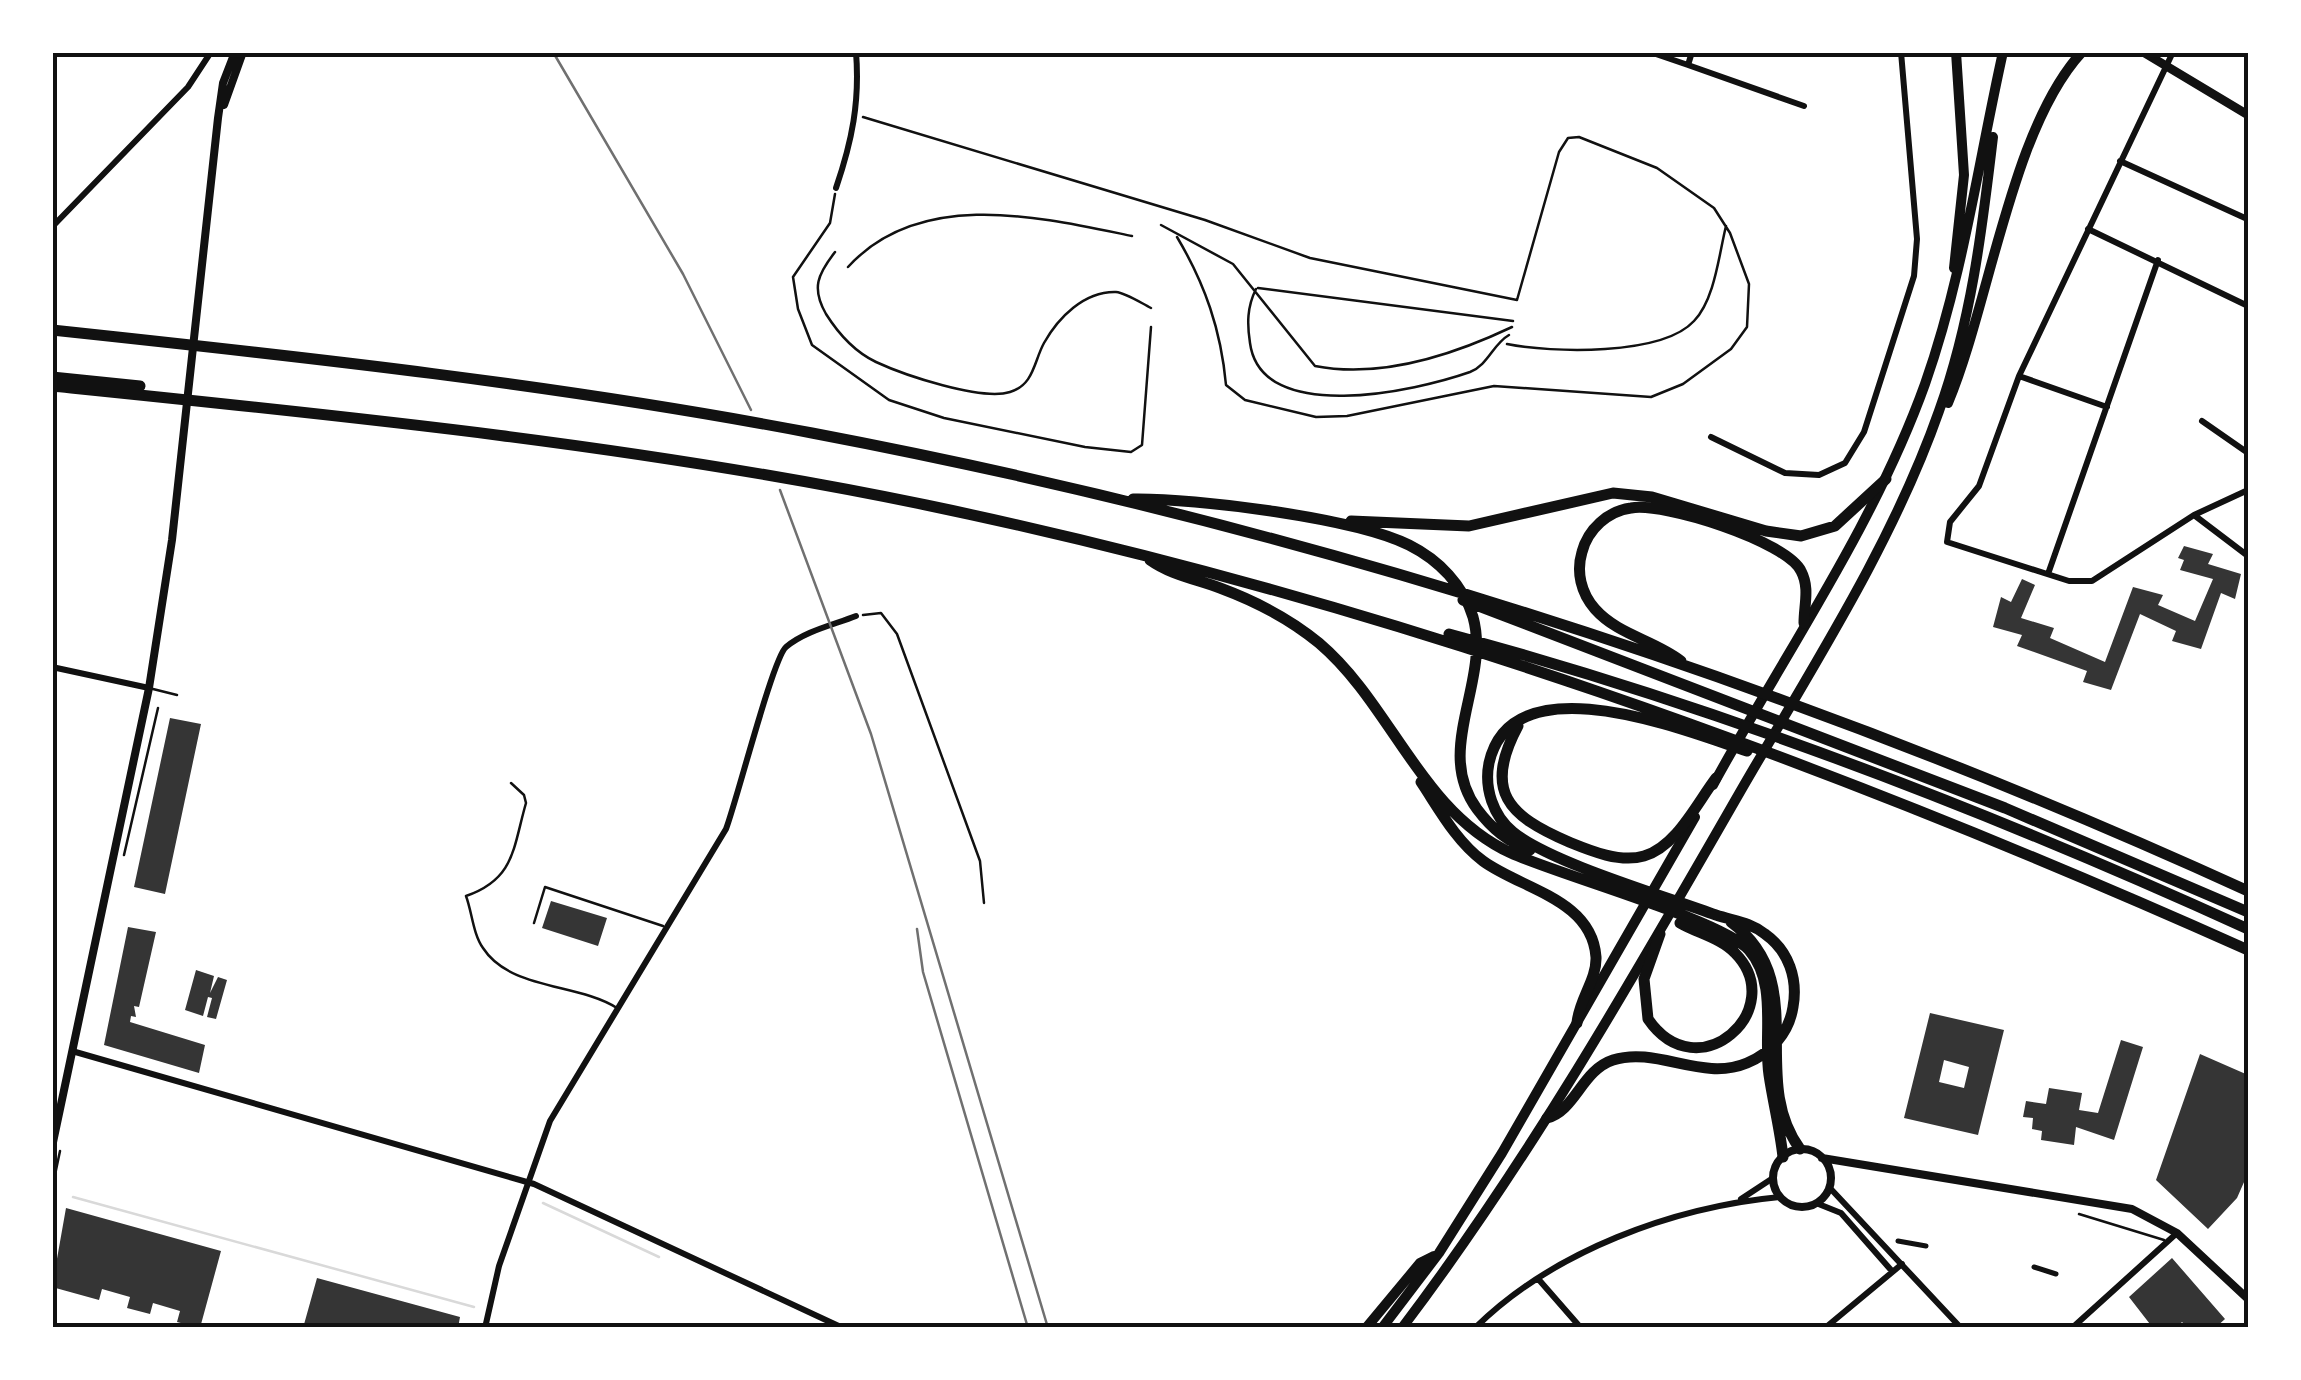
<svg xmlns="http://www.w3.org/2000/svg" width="2301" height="1380" viewBox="0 0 2301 1380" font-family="'DejaVu Sans',sans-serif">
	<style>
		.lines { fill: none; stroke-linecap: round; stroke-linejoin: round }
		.stream { stroke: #d9d9d9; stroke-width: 2.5 }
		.building { fill: #353535; fill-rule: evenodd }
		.path { stroke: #111; stroke-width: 2.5 }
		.service { stroke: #111; stroke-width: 2.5 }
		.pedestrian { stroke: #111; stroke-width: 5 }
		.minor { stroke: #111; stroke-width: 6 }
		.tertiary { stroke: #111; stroke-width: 8 }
		.secondary { stroke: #111; stroke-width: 9 }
		.primary { stroke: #111; stroke-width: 10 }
		.motorway { stroke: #111; stroke-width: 11 }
		.rail { stroke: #707070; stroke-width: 2.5 }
		.neatline { fill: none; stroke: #111; stroke-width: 4 }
	</style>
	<rect width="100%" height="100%" fill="#fff"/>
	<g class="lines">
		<path class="stream" d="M73,1197L474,1307
			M543,1203L659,1257
			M52,1298L53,1297
			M52,1325L63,1328"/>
	</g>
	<path class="building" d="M2184,546L2213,554L2208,564L2241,574L2235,599L2221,593L2201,649L2172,641L2176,631L2140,614L2111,690L2083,682L2087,671L2017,646L2022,635L1993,627L2001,597L2011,602L2022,579L2035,585L2021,618L2054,628L2050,638L2105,662L2133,587L2163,595L2158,605L2195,621L2213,579L2180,570L2184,560L2178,558Z
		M170,718L201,724L165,894L134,887Z
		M551,901L607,918L598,946L542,928Z
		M128,927L156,932L139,1007L134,1006L136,1017L131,1016L130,1022L205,1045L199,1073L104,1045Z
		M196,970L214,976L210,993L218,977L227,980L216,1019L207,1017L212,998L208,997L203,1016L185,1010Z
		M1930,1013L2004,1030L1978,1135L1904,1118ZM1944,1060L1969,1067L1964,1088L1939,1082Z
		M2121,1040L2143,1047L2114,1140L2076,1127L2074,1145L2041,1140L2042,1131L2032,1129L2033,1118L2023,1117L2026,1101L2046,1104L2049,1088L2082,1093L2079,1110L2098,1113Z
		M2200,1054L2248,1075V1173L2237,1198L2208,1229L2156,1180Z
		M66,1208L221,1251L200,1328L177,1322L180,1311L153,1303L150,1314L127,1308L130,1297L102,1289L99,1300L52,1287Z
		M2172,1258L2225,1319L2215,1328H2188L2182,1322L2176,1328H2153L2129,1297Z
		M317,1278L460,1317L458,1328H303Z"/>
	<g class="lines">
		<path class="path" d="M863,117L1205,220L1310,258L1517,300L1559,152L1568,138L1579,137L1657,168L1714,208L1730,233L1749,284L1747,327L1731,349L1683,384L1651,397L1494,386L1347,416L1316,417L1245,400L1226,385C1221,330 1205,284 1177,237
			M835,194L830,223L793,277L798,309L812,345L889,400L944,418L1085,447L1131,452L1142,445L1151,327
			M1161,225L1233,264L1315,366C1381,379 1453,355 1512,327
			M835,252C818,274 811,288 826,314C838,333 855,352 876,362C904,375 981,401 1010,392C1034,385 1034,361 1044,343C1058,318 1084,291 1116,292C1126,293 1141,303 1151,308
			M848,267C920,188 1040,217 1132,236
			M1258,288L1513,321
			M1256,289C1247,307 1247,324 1250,343C1261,426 1416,391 1470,372C1488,365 1493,344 1509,335
			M1507,344C1551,353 1662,356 1694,321C1715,299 1719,254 1726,226
			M863,615L881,613L897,634L980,861L984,903
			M124,855L158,708
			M52,1189L60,1151"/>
		<path class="service" d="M149,688L177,695
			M511,783L524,795L526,803C513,848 515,879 466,896C472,912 473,934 483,948C510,990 578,983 617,1008
			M534,923L545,887L663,926
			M2079,1214L2164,1240"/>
		<path class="pedestrian" d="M1898,1241L1926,1246
			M2034,1267L2056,1274"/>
		<path class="minor" d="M1650,52L1688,65L1692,52
			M2173,52L2019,376L1979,486L1950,522L1947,542L2069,581H2092L2194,515L2248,556
			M1688,65L1804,106
			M2120,161L2245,218
			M836,188C852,141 860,102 856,52
			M52,227L188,87L211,52
			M2088,229L2248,306
			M2019,376L2107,407
			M2202,421L2248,453
			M1711,437L1785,473L1819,475L1845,463L1864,432L1914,276L1917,239L1901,52
			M2194,515L2248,490
			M2048,574L2158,260
			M52,667L149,688
			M72,1051L534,1184L843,1328
			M1829,1187L1961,1328
			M1741,1199L1773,1178
			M1816,1203L1841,1213L1891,1270
			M1540,1281L1581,1328
			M485,1328L499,1266L550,1121L726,829C737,800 773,658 786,647C805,631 833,625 856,616
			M1475,1328C1553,1251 1673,1207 1780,1197
			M1825,1328L1902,1264
			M2072,1328L2177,1233"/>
		<path class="tertiary" d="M224,105L243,52
			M52,1147L149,688L172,540L218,118L223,83L235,52
			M1773 1178a29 29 0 1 1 58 0a29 29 0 1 1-58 0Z
			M1822,1158L2132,1209L2177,1233L2248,1299"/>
		<path class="secondary" d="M2143,52L2248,115"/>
		<path class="primary" d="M1954,268L1964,175L1956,52
			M1948,403C1990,303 2011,129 2082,52
			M1713,785C1785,653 1874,526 1925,384C1963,276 1978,164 2003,52
			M1366,1328L1420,1263L1434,1256
			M1382,1328L1439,1253L1502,1153L1695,817
			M1402,1328C1530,1159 1635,975 1740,792C1811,669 1892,545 1939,411C1971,322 1982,231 1993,137"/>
		<path class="motorway" d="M52,330C306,357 561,385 812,433C1307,527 1790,682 2248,891
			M52,377L140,386
			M52,386C346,416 637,445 926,505C1383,600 1823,760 2248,950
			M1133,499C1196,498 1355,518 1409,545C1439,560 1463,585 1473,617C1491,682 1433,749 1477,809C1492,829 1507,841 1530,850
			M1351,521L1469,526L1613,493L1652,497L1766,531L1801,536L1835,526L1886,479
			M1150,560C1171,575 1196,579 1220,588C1255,601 1290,619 1319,643C1392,705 1420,811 1511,853C1559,875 1722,920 1749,950C1778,983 1763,1035 1769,1075C1773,1102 1780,1129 1783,1157
			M1463,600L2005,808L2248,912
			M1449,634C1724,708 1989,811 2248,929
			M1681,661C1654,640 1618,635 1595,609C1581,593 1576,572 1582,552C1588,529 1608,511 1631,508C1664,502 1786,541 1801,571C1810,588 1804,605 1804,623
			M1518,726C1483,791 1508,816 1569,842C1591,851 1620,863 1644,856C1676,847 1697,803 1716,778
			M1421,782C1439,809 1456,841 1483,861C1521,889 1592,899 1596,957C1597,980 1579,999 1577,1023
			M1731,922C1813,983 1747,1076 1800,1149
			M1660,934L1644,979L1648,1019C1698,1092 1790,1009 1735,953C1721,938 1697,933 1680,923
			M1547,1118C1575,1111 1582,1070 1613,1060C1657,1046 1702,1082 1747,1063C1771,1053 1789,1033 1793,1007C1798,979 1789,951 1765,934C1750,922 1734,921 1716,915C1665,896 1551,863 1513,832C1493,816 1484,788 1489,763C1512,660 1686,731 1747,751"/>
		<path class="rail" d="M553,52L683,274L751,410
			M780,490L871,734L1048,1328
			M917,929L923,972L1028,1328"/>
	</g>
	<rect width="2301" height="1380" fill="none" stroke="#ffffff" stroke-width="110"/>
	<rect x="55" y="55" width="2191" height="1270" class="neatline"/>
</svg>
